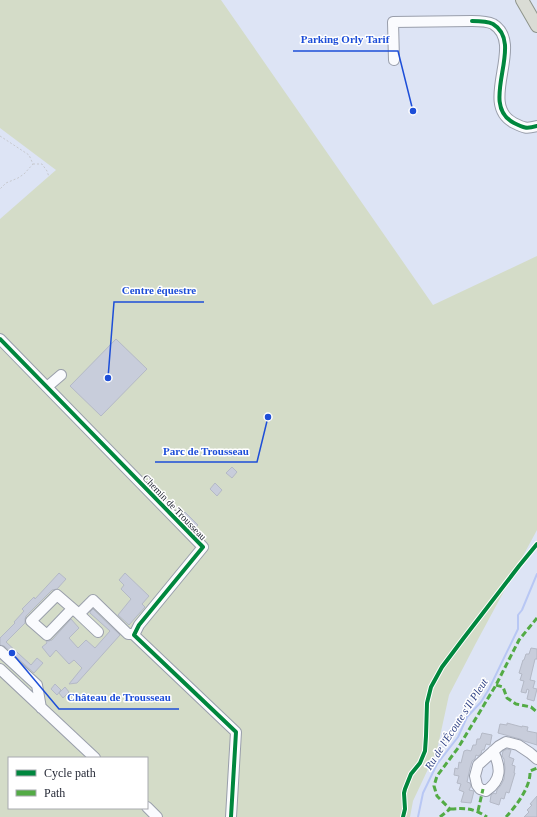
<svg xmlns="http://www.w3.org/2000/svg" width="537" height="817" viewBox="0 0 537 817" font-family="'Times New Roman',serif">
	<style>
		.green { fill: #d4dcc8; fill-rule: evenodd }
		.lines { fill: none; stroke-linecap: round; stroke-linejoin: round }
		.stream { stroke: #b8c7f4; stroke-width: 2 }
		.building { fill: #c8cddb; stroke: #b4b9c6 }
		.minor-casing { stroke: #999eab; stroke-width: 12 }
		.major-casing { stroke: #8e948b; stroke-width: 14 }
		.path { stroke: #c7c9cf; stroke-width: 1; stroke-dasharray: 2 2; stroke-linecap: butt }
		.minor { stroke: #fafbfe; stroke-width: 10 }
		.major { stroke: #dadcd5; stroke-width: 12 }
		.quiet { stroke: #53ab45; stroke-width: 3; stroke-dasharray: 6 3; stroke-linecap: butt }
		.cycleway-casing { stroke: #fff; stroke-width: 6 }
		.cycleway { stroke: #00873e; stroke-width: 4 }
		.labels { text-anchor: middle; stroke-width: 3; stroke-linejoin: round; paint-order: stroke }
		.street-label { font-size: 10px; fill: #262a37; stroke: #fff }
		.water-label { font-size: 11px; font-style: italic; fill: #324487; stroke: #fff }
		.leader { fill: none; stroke: #1d4ed8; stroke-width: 1.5 }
		.callout-dot { fill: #1d4ed8; stroke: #fff; stroke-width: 1.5 }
		.callout-label { font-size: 11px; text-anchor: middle; font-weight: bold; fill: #1d4ed8; stroke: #fff; stroke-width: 3; stroke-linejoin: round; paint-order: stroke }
	</style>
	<rect width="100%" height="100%" fill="#dde4f5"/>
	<path class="green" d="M0,0H221L433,305L537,256V530L476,643L449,695L437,750L413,801L410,817H0V219L56,170L0,128ZM9,758H147V808H9Z"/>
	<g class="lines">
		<path class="stream" d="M418,817L423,793L437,764L458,737L467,717L481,702L489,689L518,629V615L522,610L537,574"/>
	</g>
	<path class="building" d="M116,339L147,369L101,416L70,386Z
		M232,467L237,472L232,478L226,473Z
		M215,483L222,490L217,496L210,489Z
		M185,512L198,525L195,528L181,516Z
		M59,573L66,579L57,589L52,590L26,616L25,619V623L6,642L31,665L37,658L43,663L34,673L4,646L0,645V638L15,623L14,622L24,611L22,609L34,597L35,599Z
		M125,573L149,596L142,604L145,607L129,625L118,615L131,599L121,589L124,585L119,580Z
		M93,609L120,635L77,683L69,684L82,668L74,660L69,664L56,650L50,657L42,647L47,643L46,641H49L52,640L71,619L79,628L69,638L78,648L86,640L95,648L110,631L90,613V612Z
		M531,648L537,649V659H535L530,680L535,681L533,688L537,689L534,701L527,699L529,690L527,689L526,693L521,692L524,681L520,680L522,674L519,673L523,660H524L526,654H529Z
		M55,684L61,690L57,695L51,689Z
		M65,687L69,692L63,698L59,693Z
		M507,723L522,727V726L528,727L527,731L537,733V745L524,741L520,739L498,733L500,724L507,725Z
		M482,733L492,735L490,745L486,744L484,750H482L481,754L478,756L476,755L475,759L472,761L470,768L467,782L470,783L471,786L469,790L474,791L471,803L461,802L464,792L459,790L461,784L457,783L459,776L454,775L455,768L458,769L459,762L461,763L464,751L467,750L471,751L473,745H476L477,739H480Z
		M507,749L511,750L509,757L514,759L512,765L515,766L514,773H515L509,793L506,792L504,799L501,798L499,805L490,802L491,795L494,793L496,794L497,790L501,785L504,779L505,768L504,759L502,756L503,751Z
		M537,796V817H524L529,812L527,810L532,805L530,804Z"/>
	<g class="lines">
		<defs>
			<path id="minor" d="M394,60L393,22L472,21C478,21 487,21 493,24C526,44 477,104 514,123C524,128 526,129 537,126
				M0,339L203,547L139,625L134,635L236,732L231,817
				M47,387L61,375
				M72,609L47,635L31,621L57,595L79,614
				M98,632L79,614L93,600L128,634H135
				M0,651L37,685L41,708
				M0,669L95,758
				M493,751C501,767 502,780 486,791L480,789L477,785L475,776L478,765L499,746L506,742L518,745L530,753L537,759
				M147,807L157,817"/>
			<path id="major" d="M522,0L537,26"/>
		</defs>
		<use href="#minor" class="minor-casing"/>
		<use href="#major" class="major-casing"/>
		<path class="path" d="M0,136L29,155L33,164L24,174L18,178L6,183L0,189
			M33,164H42L47,171L49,177"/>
		<use href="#minor" class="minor"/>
		<use href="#major" class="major"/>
		<path class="quiet" d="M496,685L503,687L507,698L516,704L531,707L537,712
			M450,809C466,808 473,808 487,817
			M478,811L483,789
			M440,817L450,809L437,796L434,786L437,776L458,748L496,685L519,640L537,618
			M506,817C516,806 531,787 530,771L537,768"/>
		<defs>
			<path id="cycleway" d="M472,21C478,21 487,21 493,24C526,44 477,104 514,123C524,128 526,129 537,126
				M0,339L203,547L139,625L134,635L236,732L231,817
				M403,817L405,809L404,793L405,789L411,774L420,763L425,751L426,736L427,703L431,687L442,667L463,639L519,566L537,544"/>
		</defs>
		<use href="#cycleway" class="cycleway-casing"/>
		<use href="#cycleway" class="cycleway"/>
	</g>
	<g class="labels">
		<g class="street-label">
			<text transform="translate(175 507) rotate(46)" y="4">Chemin de Trousseau</text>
		</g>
		<g class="water-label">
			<text transform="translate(456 724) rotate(-57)" y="4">Ru de l'Écoute s'Il Pleut</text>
		</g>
	</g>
	<path class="leader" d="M413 111L398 51H293M108 378L114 302H204M268 417L257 462H155M12 653L59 709H179"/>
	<g class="callout-dot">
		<circle cx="413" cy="111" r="4"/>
		<circle cx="108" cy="378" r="4"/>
		<circle cx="268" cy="417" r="4"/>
		<circle cx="12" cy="653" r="4"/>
	</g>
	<g class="callout-label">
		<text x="345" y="43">Parking Orly Tarif</text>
		<text x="159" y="294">Centre équestre</text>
		<text x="206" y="455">Parc de Trousseau</text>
		<text x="119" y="701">Château de Trousseau</text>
	</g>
	<rect x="8" y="757" width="140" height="52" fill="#ffffff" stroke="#a8aaaf"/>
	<rect x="16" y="770" width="20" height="6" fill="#00873e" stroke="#a8aaaf"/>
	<text x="44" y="777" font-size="12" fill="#262a37">Cycle path</text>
	<rect x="16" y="790" width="20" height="6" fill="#53ab45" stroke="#a8aaaf"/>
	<text x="44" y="797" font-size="12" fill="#262a37">Path</text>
</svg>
